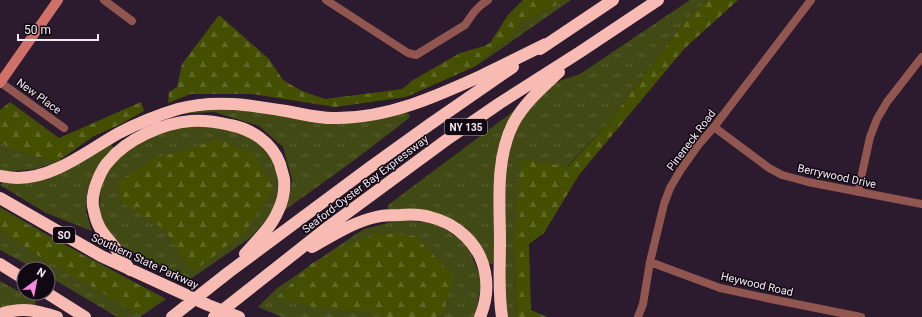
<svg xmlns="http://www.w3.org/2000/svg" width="922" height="317" viewBox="0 0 922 317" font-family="Roboto,sans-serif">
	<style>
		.grass { fill: url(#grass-tufts) }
		.forest { fill: url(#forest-firs) }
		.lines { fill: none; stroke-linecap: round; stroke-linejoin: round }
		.street { stroke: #915650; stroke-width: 8 }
		.secondary { stroke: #d07169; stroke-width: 10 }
		.highway { stroke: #f7bbb4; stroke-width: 12 }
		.labels { text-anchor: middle; stroke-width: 3; stroke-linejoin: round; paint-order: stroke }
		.shield { fill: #100911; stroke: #b1a6b2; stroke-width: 1 }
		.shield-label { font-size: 10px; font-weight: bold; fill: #f6eaf7 }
		.street-label { font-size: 11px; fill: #f6eaf7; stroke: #100911 }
	</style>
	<defs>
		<pattern id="grass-tufts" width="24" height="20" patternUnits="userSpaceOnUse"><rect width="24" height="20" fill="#414914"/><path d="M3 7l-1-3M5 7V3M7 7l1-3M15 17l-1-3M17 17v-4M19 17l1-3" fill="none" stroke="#5d6337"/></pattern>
		<pattern id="forest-firs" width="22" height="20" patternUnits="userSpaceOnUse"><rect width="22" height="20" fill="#454f01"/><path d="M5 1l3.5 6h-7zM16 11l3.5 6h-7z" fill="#606827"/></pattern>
	</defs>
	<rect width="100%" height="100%" fill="#2c1b2e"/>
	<path class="grass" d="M565,0H571L476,66L498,46L512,39L518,24Z
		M690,0H708L685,21L608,123L567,167L514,249L517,317H506L504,310L506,168L510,147L518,127L526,113L545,89L562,80L580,74Z
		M223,106L383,118L407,112L410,115L408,119L356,159L282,212L288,203L292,179L283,147L259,126L214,112L177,114Z
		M519,107L505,132L493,264H488L457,222L388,211V205Z
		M216,125L250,136L270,154L279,181L274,212L250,238L189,280L119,245L106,228L100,212L99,189L105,174L118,158L134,144L173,128Z
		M0,142C17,153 37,157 57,162L36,169L4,172L0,171Z
		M111,144L114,148L99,166L87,191L86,212L92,231L46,213L0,185L3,181L20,182Z
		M0,207L60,242L166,299L140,317H117L48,276V269H35L0,250Z
		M399,220L436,223L467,244L482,280L475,317H282L258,307L276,289L340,245L364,229Z
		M0,281L36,301L35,306L0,308Z"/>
	<path class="forest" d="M523,0H565L519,24L512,39L498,46L476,66L406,97L335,107L252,94H191L168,103L169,92L177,87L182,64L219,15L269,59L283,80L302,91L325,99L402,89L413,80L460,53L484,46L490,43L508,15Z
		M708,0H738L684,49L579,175L544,233L529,244L531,310L547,317H517L514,249L521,159L568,167L608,123L685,21Z
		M10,102L59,138L141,102L144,111L119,125L94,136L57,162C37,157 17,153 0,142V110Z
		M217,139L254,154L273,189L244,233L193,272L164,229L121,202L119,181L154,158L186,150Z
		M0,209L37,231L163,298L140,315L38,255L0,231Z
		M377,233L415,236L454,277L443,313L435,317H384L370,312L318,308L277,298L311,264L337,249Z"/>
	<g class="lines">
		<path class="street" d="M104,0L132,21
			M326,0L408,53L416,55L465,25L474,12L481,5L488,0
			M0,82L64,128
			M714,127L769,168L782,175L808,182L922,204
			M858,192L870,137L877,119L887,102L922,57
			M650,262L720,288L771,299L861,317
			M638,317L643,304L650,262L664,204L670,188L680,171L699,144L714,127L811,0"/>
		<path class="secondary" d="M0,83L58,0"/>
		<path class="highway" d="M540,49L613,0
			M0,176C6,177 12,178 18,178C55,178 88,150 119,133C138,123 158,115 178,109C214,99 250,105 286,111C303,114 320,119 337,118C388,118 435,97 481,76C503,65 524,55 546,44
			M0,198L101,256L208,305L239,317
			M312,247C332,236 353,222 376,217C383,215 392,215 400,215C410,214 420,214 430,217C457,223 480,245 485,272C488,288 486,303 480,317
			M0,264L24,279
			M130,270C124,262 119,253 113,245C103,233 97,227 94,211C91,201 93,192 97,182C100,174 103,167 109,161C127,139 163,123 191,121C205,120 217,122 230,125C251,129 272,142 280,164C281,169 283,174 284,179C285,190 283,201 278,211C271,228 256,241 245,254
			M47,293L85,317
			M0,314C22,307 35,310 57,317
			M172,317L229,272L369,168L429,125L513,67
			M214,317L328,227L449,138L500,103L580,52L658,0
			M502,317C498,292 500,266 500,241C500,203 495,160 513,124C524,103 542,88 559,72"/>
	</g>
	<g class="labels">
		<g class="shield">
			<rect x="445" y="119" width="42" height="16" rx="3"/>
			<rect x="53" y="227" width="22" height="16" rx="3"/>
		</g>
		<g class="shield-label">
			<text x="466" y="131">NY 135</text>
			<text x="64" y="239">SO</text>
		</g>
		<g class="street-label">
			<text transform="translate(39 96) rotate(36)" y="4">New Place</text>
			<text transform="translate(691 140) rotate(-53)" y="4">Pineneck Road</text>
			<text transform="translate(837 176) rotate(12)" y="4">Berrywood Drive</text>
			<text transform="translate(365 184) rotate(-37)" y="4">Seaford-Oyster Bay Expressway</text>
			<text transform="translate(145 261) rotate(25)" y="4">Southern State Parkway</text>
			<text transform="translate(757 284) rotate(13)" y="4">Heywood Road</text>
		</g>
	</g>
	<g transform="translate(36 281) rotate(32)"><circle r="19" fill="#100911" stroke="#6c636d"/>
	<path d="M0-3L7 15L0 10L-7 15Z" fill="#fb87e5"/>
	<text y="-6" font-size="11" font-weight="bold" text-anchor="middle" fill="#f6eaf7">N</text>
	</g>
	<path d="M18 34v6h80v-6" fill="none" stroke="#f6eaf7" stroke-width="2"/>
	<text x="24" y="34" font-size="12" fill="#f6eaf7" stroke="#100911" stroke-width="3" paint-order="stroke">50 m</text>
</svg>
